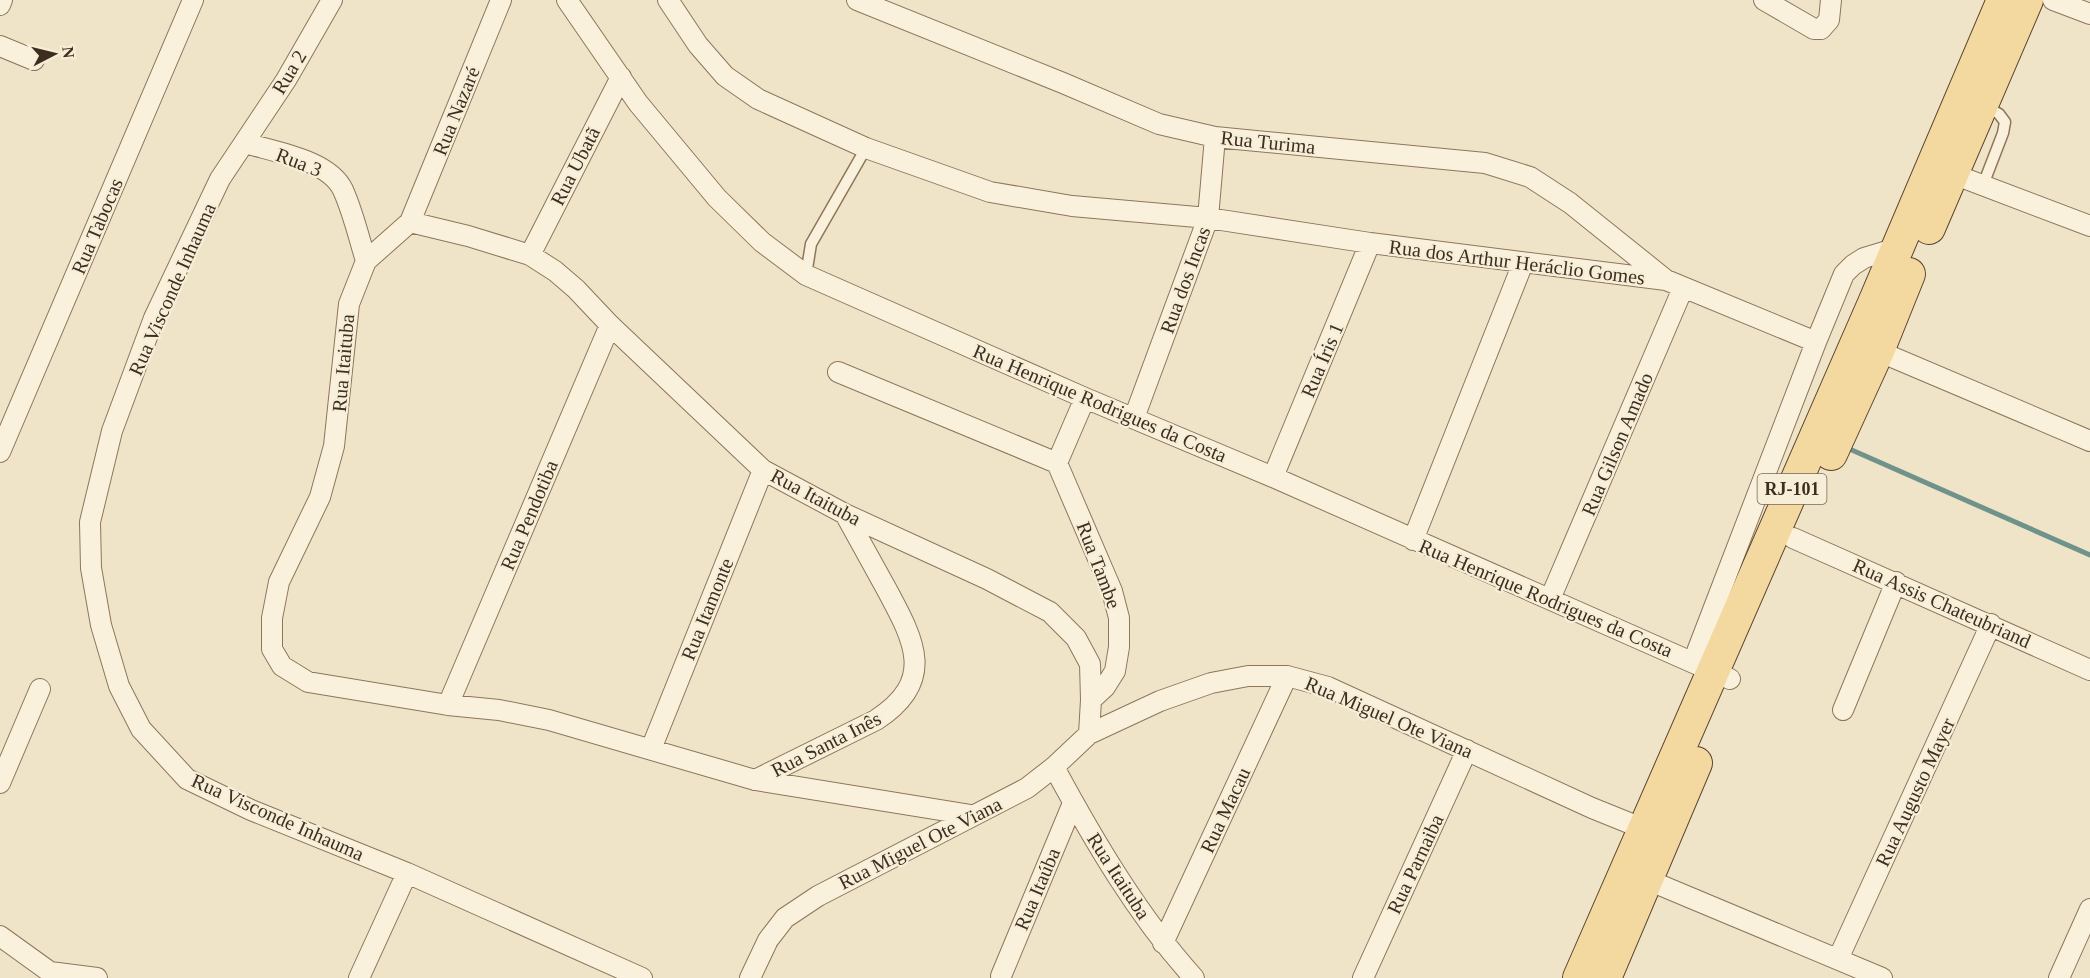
<svg xmlns="http://www.w3.org/2000/svg" width="2090" height="978" viewBox="0 0 2090 978" font-family="'Times New Roman',serif">
	<style>
		.lines { fill: none; stroke-linecap: round; stroke-linejoin: round }
		.stream { stroke: #6f938a; stroke-width: 5 }
		.service-casing { stroke: #8d765c; stroke-width: 13 }
		.minor-casing { stroke: #8d765c; stroke-width: 22 }
		.primary-casing { stroke: #5b4430; stroke-width: 34 }
		.service { stroke: #faf1dc; stroke-width: 10 }
		.minor { stroke: #faf1dc; stroke-width: 20 }
		.primary { stroke: #f3d9a0; stroke-width: 32 }
		.labels { text-anchor: middle; stroke-width: 4.5; stroke-linejoin: round; paint-order: stroke }
		.shield { fill: #f7eed8; stroke: #756857; stroke-width: 1.5 }
		.shield-label { font-size: 18px; font-weight: bold; fill: #3d2e20 }
		.street-label { font-size: 20px; fill: #3d2e20; stroke: #f7eed8 }
	</style>
	<rect width="100%" height="100%" fill="#f0e4c8"/>
	<g class="lines">
		<path class="stream" d="M1845,447L2090,555"/>
		<defs>
			<path id="service" d="M1983,185L2003,133L2005,122L1999,114L1985,106
				M806,275L811,244L866,148"/>
			<path id="minor" d="M332,0L286,80L220,179L154,318L112,431L90,522L91,568L101,625L119,686L141,729L187,779L251,810L407,873L642,978
				M501,0L410,222L366,261L349,304L334,446L320,497L279,582L272,618V649L282,666L308,682L448,705L499,710L549,720L755,780L971,815
				M567,0L638,103L717,198L762,242L806,275L1085,398L1273,477L1730,679
				M668,0L698,45L725,76L758,99L866,148L990,192L1072,206L1208,218L1370,243L1666,280L1816,342
				M857,0L1063,83L1159,124L1215,137L1485,163L1530,177L1570,203L1666,280
				M1764,0L1814,29H1821L1829,20L1831,0
				M2053,0L2090,14
				M0,5L2,0
				M0,46L34,60
				M245,143C275,152 329,160 343,190C353,212 359,238 366,261
				M1953,174L2090,226
				M410,222L468,236L530,255L555,271L576,289L610,325L763,470L845,514L987,579L1050,612L1076,638L1090,664L1091,700L1089,734
				M530,255L621,77
				M1878,351L2090,441
				M838,372L1057,463
				M1085,398L1057,463L1112,591L1119,618V647L1115,671L1105,687L1091,700
				M1134,418L1208,218L1215,137
				M0,452L193,0
				M1273,477L1370,243
				M1793,538L2090,670
				M1413,540L1523,263
				M1550,599L1683,288
				M1693,662L1816,342L1844,274L1853,265L1864,258L1897,248
				M448,705L610,325
				M1843,710L1896,582
				M651,749L763,470
				M1054,767C1094,841 1138,916 1194,978
				M755,780L876,720C936,681 915,642 887,590C873,565 859,539 845,514
				M0,783L40,689
				M1648,880L1882,978
				M0,936L50,972L55,978
				M1163,943L1287,676
				M1838,959L1991,624
				M50,972L97,978
				M1001,976L1073,803
				M359,978L407,873
				M750,978L768,940L785,918L818,896L1027,788L1054,767L1089,734L1160,701L1211,683L1248,676H1287L1328,687L1592,808L1644,829
				M1363,978L1467,750
				M2059,978L2090,909"/>
			<path id="primary" d="M1929,228L2027,0
				M1831,454L1878,351L1909,274
				M1579,978L1874,303L2003,0
				M1605,978L1696,763"/>
		</defs>
		<use href="#service" class="service-casing"/>
		<use href="#minor" class="minor-casing"/>
		<use href="#primary" class="primary-casing"/>
		<use href="#service" class="service"/>
		<use href="#minor" class="minor"/>
		<use href="#primary" class="primary"/>
	</g>
	<g class="labels">
		<rect class="shield" x="1757.5" y="474" width="69" height="30" rx="4.5"/>
		<g class="shield-label">
			<text x="1792" y="495">RJ-101</text>
		</g>
		<g class="street-label">
			<text transform="translate(289 72) rotate(-59)" y="7">Rua 2</text>
			<text transform="translate(456 111) rotate(-68)" y="7">Rua Nazaré</text>
			<text transform="translate(1268 142) rotate(6)" y="7">Rua Turima</text>
			<text transform="translate(299 162) rotate(21)" y="7">Rua 3</text>
			<text transform="translate(575 166) rotate(-63)" y="7">Rua Ubatã</text>
			<text transform="translate(97 226) rotate(-67)" y="7">Rua Tabocas</text>
			<text transform="translate(1517 262) rotate(7)" y="7">Rua dos Arthur Heráclio Gomes</text>
			<text transform="translate(1185 280) rotate(-70)" y="7">Rua dos Incas</text>
			<text transform="translate(172 289) rotate(-66)" y="7">Rua Visconde Inhauma</text>
			<text transform="translate(1322 360) rotate(-67)" y="7">Rua Íris 1</text>
			<text transform="translate(343 363) rotate(-85)" y="7">Rua Itaituba</text>
			<text transform="translate(1100 403) rotate(23)" y="7">Rua Henrique Rodrigues da Costa</text>
			<text transform="translate(1617 444) rotate(-67)" y="7">Rua Gilson Amado</text>
			<text transform="translate(816 497) rotate(28)" y="7">Rua Itaituba</text>
			<text transform="translate(529 515) rotate(-67)" y="7">Rua Pendotiba</text>
			<text transform="translate(1099 565) rotate(69)" y="7">Rua Tambe</text>
			<text transform="translate(1546 598) rotate(23)" y="7">Rua Henrique Rodrigues da Costa</text>
			<text transform="translate(1942 603) rotate(24)" y="7">Rua Assis Chateubriand</text>
			<text transform="translate(707 609) rotate(-68)" y="7">Rua Itamonte</text>
			<text transform="translate(1389 717) rotate(23)" y="7">Rua Miguel Ote Viana</text>
			<text transform="translate(826 744) rotate(-27)" y="7">Rua Santa Inês</text>
			<text transform="translate(1915 792) rotate(-65)" y="7">Rua Augusto Mayer</text>
			<text transform="translate(1225 810) rotate(-65)" y="7">Rua Macau</text>
			<text transform="translate(278 817) rotate(24)" y="7">Rua Visconde Inhauma</text>
			<text transform="translate(920 843) rotate(-27)" y="7">Rua Miguel Ote Viana</text>
			<text transform="translate(1415 864) rotate(-65)" y="7">Rua Parnaiba</text>
			<text transform="translate(1119 876) rotate(57)" y="7">Rua Itaituba</text>
			<text transform="translate(1037 889) rotate(-67)" y="7">Rua Itaúba</text>
		</g>
	</g>
	<g transform="translate(54 54) rotate(83)" stroke="#f7eed8" stroke-width="4.5" paint-order="stroke">
	<path d="M0-4.5L10 22L0 15L-10 22Z" fill="#3d2e20"/>
	<text y="-9" font-size="16" font-weight="bold" text-anchor="middle" fill="#3d2e20">N</text>
	</g>
</svg>
